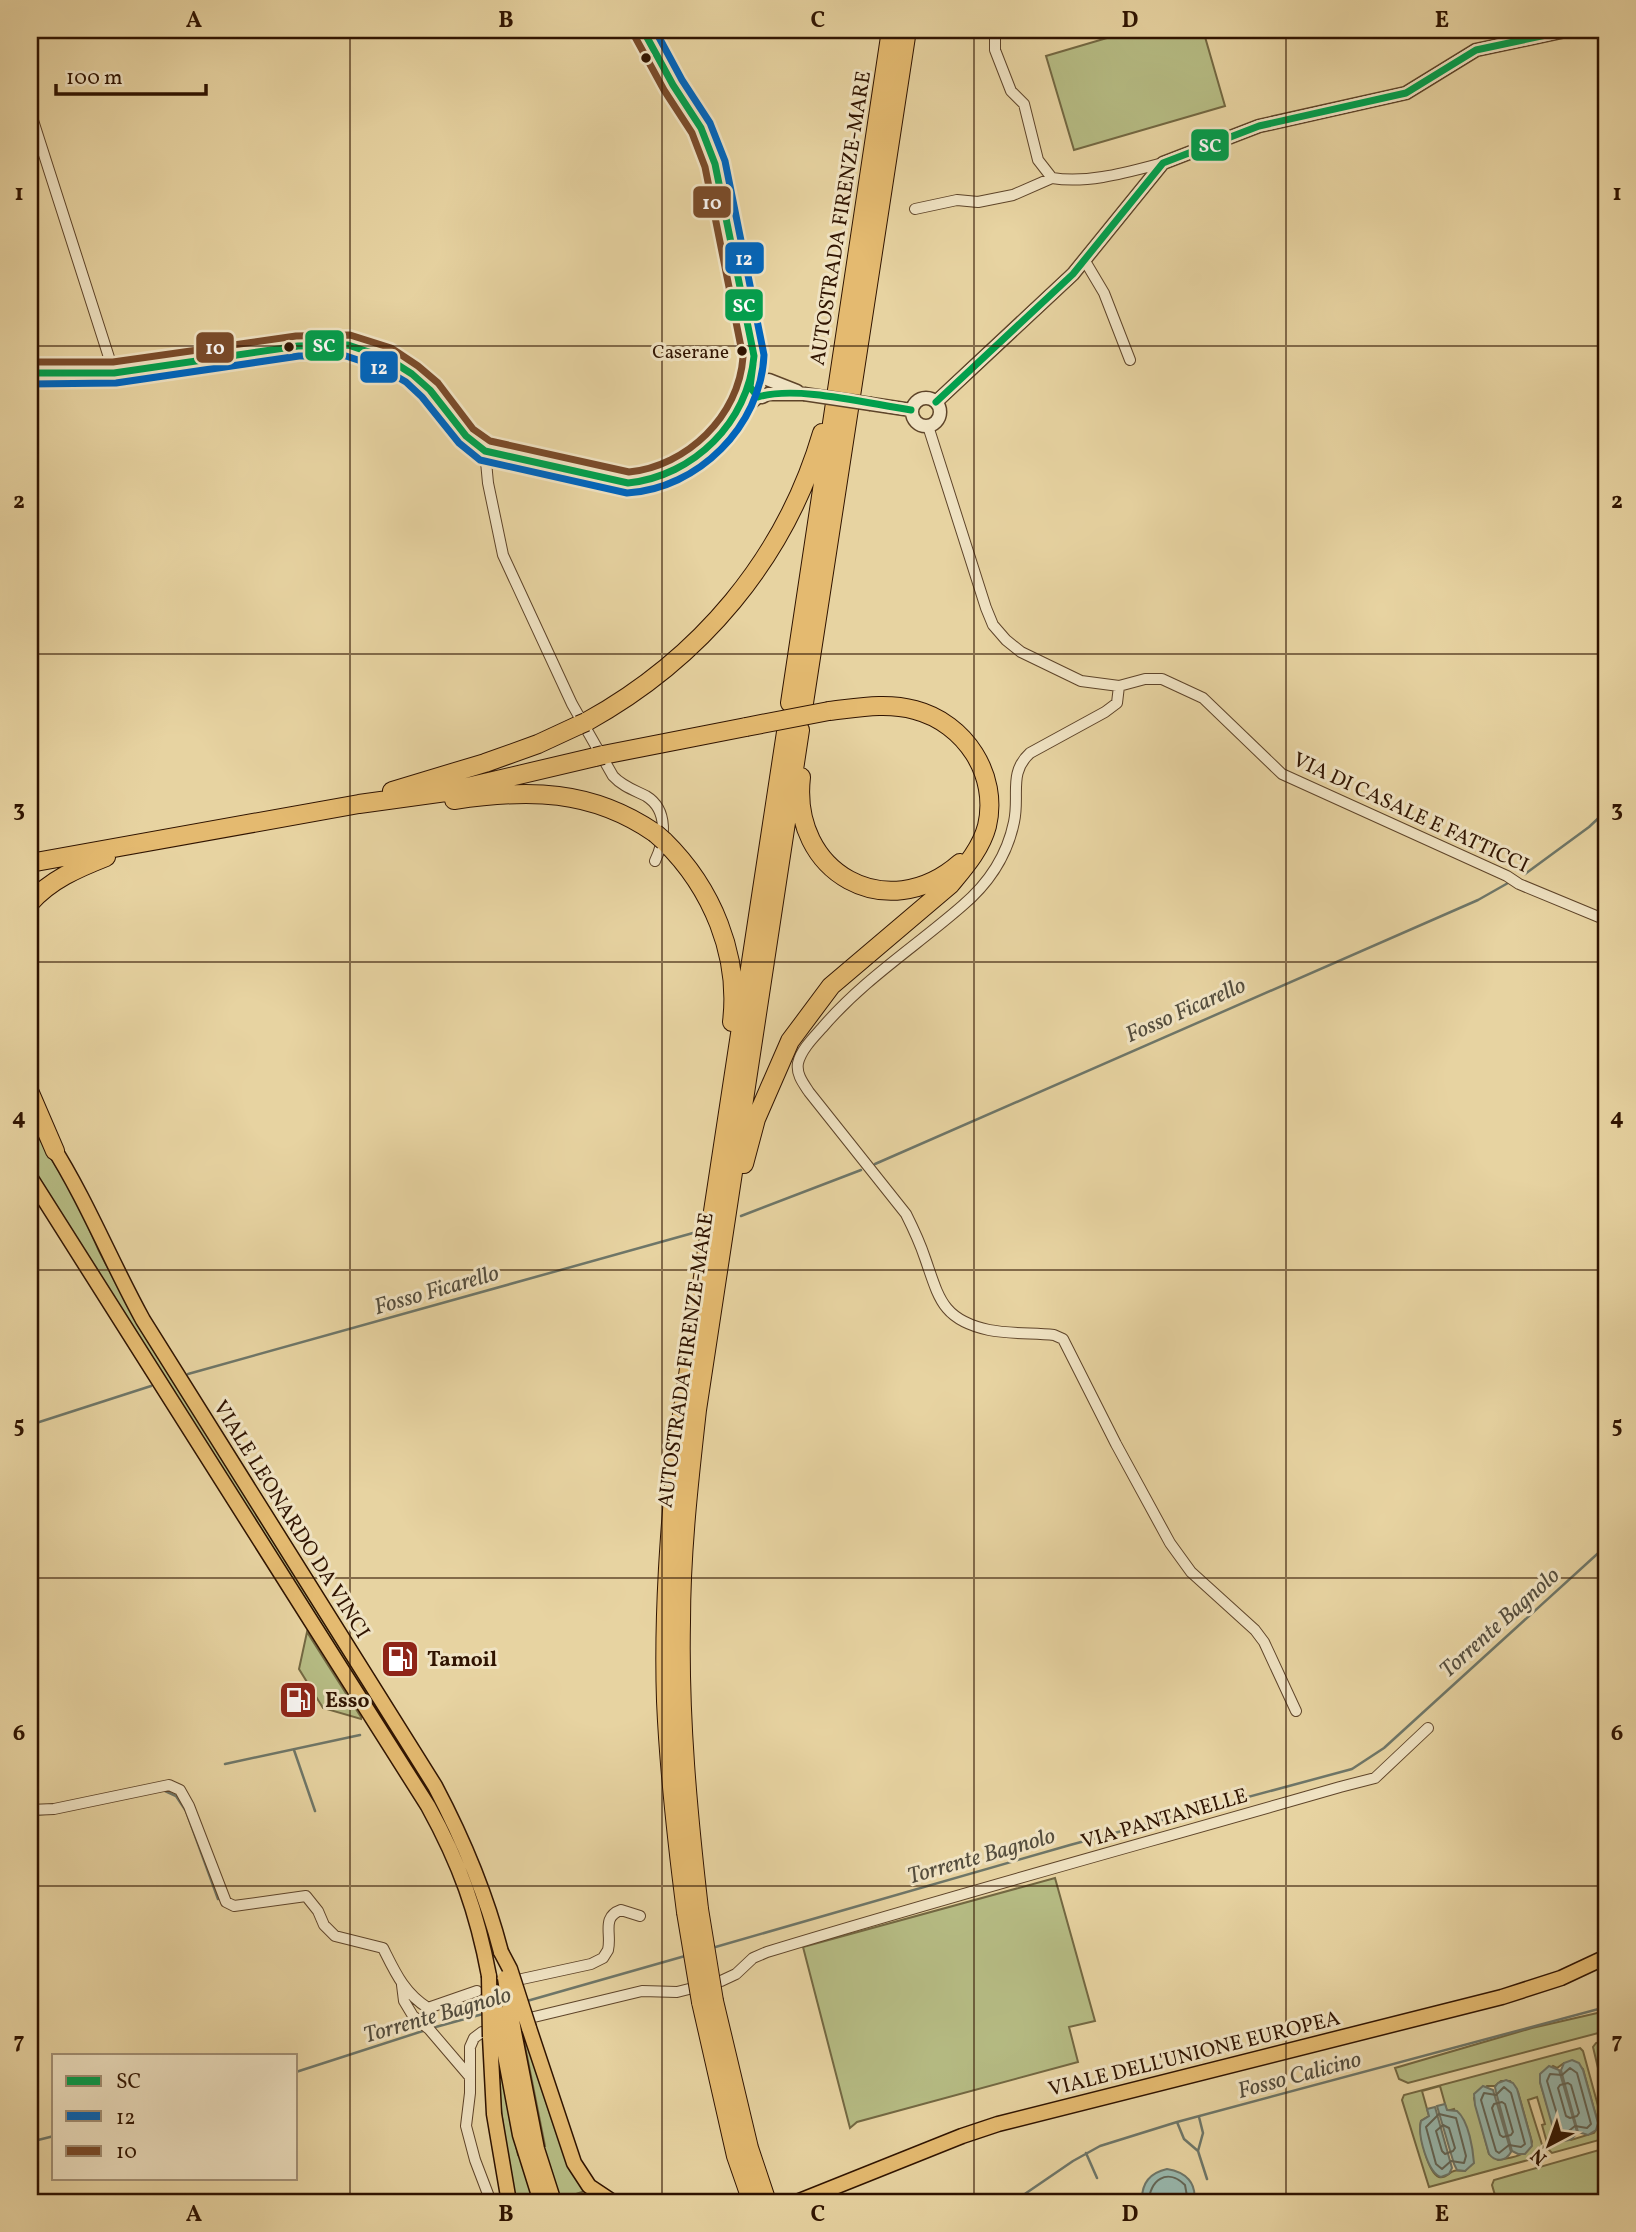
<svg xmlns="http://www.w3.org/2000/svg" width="1636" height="2232" viewBox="0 0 1636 2232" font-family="Vollkorn,serif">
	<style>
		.green { fill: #b6bc84; stroke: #736842; stroke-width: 2; fill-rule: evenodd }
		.water { fill: #98b7ac; stroke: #6e7668; stroke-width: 2 }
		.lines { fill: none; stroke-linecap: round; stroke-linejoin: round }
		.shore { stroke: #646656; stroke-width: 2 }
		.stream { stroke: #6e7668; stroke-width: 2.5 }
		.minor-casing { stroke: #5e4429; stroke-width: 12 }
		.tertiary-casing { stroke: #5e4429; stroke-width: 15 }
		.primary-casing { stroke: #301401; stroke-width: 17 }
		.motorway-casing { stroke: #301401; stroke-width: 20 }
		.minor { stroke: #efe2c2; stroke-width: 10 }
		.tertiary { stroke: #efe2c2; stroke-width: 12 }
		.primary { stroke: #e4ba70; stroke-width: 14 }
		.motorway { stroke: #e4ba70; stroke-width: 18 }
		.tertiary-bridge-casing { stroke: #5e4429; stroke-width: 15; stroke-linecap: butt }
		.primary-bridge-casing { stroke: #301401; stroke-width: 17; stroke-linecap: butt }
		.motorway-bridge-casing { stroke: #301401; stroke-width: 20; stroke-linecap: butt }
		.tertiary-bridge { stroke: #efe2c2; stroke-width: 12 }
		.primary-bridge { stroke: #e4ba70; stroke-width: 14 }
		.motorway-bridge { stroke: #e4ba70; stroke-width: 18 }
		.bus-1-casing { stroke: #efe2c2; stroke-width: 12 }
		.bus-2-casing { stroke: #efe2c2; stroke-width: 12 }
		.bus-3-casing { stroke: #efe2c2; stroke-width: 12 }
		.bus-1 { stroke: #029f4d; stroke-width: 7 }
		.bus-2 { stroke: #0065bd; stroke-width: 7 }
		.bus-3 { stroke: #7a4b2a; stroke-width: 7 }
		.grid { fill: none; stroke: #301401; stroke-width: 2; stroke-opacity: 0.55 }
		.bus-dot { fill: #301401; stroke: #efe2c2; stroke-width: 2.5 }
		.labels { text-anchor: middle; stroke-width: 6; stroke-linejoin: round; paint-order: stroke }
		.bus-label { font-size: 19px; fill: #301401; stroke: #efe2c2; text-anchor: end }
		.street-label { font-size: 21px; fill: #301401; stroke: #efe2c2 }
		.poi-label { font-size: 21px; font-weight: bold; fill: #301401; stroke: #efe2c2; text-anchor: start }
		.water-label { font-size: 23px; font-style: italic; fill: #544d3d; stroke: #efe2c2 }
		.line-badge { stroke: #efe2c2; stroke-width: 2.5 }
		.badge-label { font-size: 19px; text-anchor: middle; font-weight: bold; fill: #fff }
		.neatline { fill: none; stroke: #301401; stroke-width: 2.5 }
		.grid-label { font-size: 23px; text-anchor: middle; font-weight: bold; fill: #301401 }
	</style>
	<rect width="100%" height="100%" fill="#e7d3a1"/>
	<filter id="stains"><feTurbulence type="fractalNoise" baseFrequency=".00286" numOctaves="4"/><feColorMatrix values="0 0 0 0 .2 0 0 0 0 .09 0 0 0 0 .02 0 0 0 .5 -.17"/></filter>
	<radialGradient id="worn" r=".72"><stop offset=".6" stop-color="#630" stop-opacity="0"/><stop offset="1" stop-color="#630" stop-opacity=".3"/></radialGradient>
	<path class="green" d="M1134,30H1203L1225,106L1074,150L1046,56Z
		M30,1123L77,1201L99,1251L138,1325L411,1760L409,1762L30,1166Z
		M307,1632L361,1717V1719L323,1708L299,1669Z
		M1055,1878L1095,2021L1069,2027L1078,2062L857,2122L850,2128L803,1947Z
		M1606,2011V2031L1408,2083L1399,2079L1395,2068L1532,2028Z
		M1606,2040L1604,2064L1606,2102L1593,2047L1596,2043Z
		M524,2041H526L570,2168L585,2191L552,2202H516C504,2149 499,2104 497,2050L518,2155L545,2146Z
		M1580,2048L1583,2051L1606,2135L1603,2139L1552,2153L1549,2150L1542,2125L1545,2124L1537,2097L1528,2100L1544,2151L1543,2156L1429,2187L1402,2100L1404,2095ZM1564,2063L1578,2065L1583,2069L1597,2120L1598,2127L1594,2133L1571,2140L1556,2135L1540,2082L1542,2075L1553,2066L1557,2068ZM1501,2081H1510L1518,2092L1532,2142C1528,2156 1511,2158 1498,2160L1489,2154L1474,2098L1487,2086H1495ZM1440,2086L1447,2111L1454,2109L1472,2162L1465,2171C1463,2171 1455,2170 1454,2171C1449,2172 1446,2179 1439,2177C1428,2173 1418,2132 1421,2121L1429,2116L1422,2091Z
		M1606,2148V2202H1497L1492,2185L1494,2180Z"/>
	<path class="water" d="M1572,2060L1579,2063L1583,2070L1598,2123L1596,2130L1588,2135L1578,2132L1561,2070L1564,2063Z
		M1549,2066L1559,2070L1577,2132C1572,2142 1562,2144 1555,2135L1540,2082V2074Z
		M1506,2080L1513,2083L1517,2089L1531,2139L1532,2146L1525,2154H1518L1512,2151L1496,2092L1495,2087L1498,2083Z
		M1483,2086L1493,2090L1511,2152C1506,2161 1496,2163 1489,2154L1475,2105L1474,2094Z
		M1445,2104L1447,2110L1457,2111C1469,2121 1473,2150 1474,2163L1465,2171L1457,2170L1454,2164L1437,2106Z
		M1435,2107L1452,2168L1449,2174L1441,2177C1428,2173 1417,2135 1421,2121L1429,2116L1427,2109Z
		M1167,2169C1186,2172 1197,2183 1194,2202H1142C1141,2184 1149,2173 1167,2169Z"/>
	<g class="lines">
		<path class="shore" d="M1570,2068L1577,2073L1591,2124L1587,2128L1575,2126L1565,2134L1562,2131L1547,2081L1550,2074L1562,2075Z
			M1568,2083L1571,2085L1579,2113L1577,2116L1570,2118L1566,2116L1558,2088L1560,2085Z
			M1504,2087L1511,2093L1525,2144L1521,2147L1509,2145L1499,2153L1496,2151L1481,2100L1484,2093L1496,2095Z
			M1502,2102L1505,2104L1513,2132L1511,2135L1503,2137L1500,2135L1492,2108L1494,2104Z
			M1439,2114L1456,2118L1466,2156L1464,2163L1451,2161L1442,2169L1436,2164L1426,2127Z
			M1443,2125L1449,2128L1455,2148L1453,2151L1445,2154L1442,2151L1436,2131Z
			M1149,2202C1149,2181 1167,2167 1185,2185L1188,2202"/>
		<path class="stream" d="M1525,874L1589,827L1606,811
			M875,1164L1478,900L1508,883
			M741,1216L861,1170
			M188,1374L693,1233
			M30,1425L151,1386
			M294,1750L315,1811
			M225,1764L360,1735
			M163,1790L176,1796L186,1811L218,1899
			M30,1815L54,1813
			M712,1948L1070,1845L1352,1769L1384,1748L1606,1546
			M527,2001L685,1956
			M432,2028L483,2014
			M296,2072L426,2030
			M1177,2122L1184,2139L1198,2151L1207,2179
			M30,2142L54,2136
			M1198,2151L1203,2133L1199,2117
			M1086,2153L1097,2178
			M1013,2202L1073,2161L1100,2146L1177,2122L1606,2007"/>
		<defs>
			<path id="minor" d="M995,30V50L1011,91L1024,104L1038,160L1052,178C1088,184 1128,172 1163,163
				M30,111L114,373
				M915,209L957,200L978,202L1013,195L1052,178
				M1085,261L1104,293L1130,360
				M928,426L986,608L993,625L1006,640L1021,652L1081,681L1119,686L1145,679H1162L1203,698L1282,774L1507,876L1519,884L1606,920
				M485,451L488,483L503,555L572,704L613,776C622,786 634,790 646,796C669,810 665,840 655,861
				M1119,686L1117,703L1105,712L1030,753C1008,773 1020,795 1014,822C1007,856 988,884 962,906C915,947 863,980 822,1028C813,1038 801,1050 798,1063C796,1074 803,1083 809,1092L906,1214C913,1228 920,1243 925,1258C939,1298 942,1320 989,1330C1010,1334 1033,1333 1054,1335L1063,1339L1116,1444L1170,1543L1191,1572L1255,1630L1264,1642L1296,1711
				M30,1810L54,1809L169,1785L180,1790L189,1806L226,1902L234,1906L306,1896L318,1911L324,1925L335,1936L383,1948C395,1972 404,1993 428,2008L477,1991
				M522,1979L591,1964L603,1958L608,1950C612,1934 601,1917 621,1910L640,1916
				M402,1985L404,2001L413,2016L429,2029L470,2077
				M534,2017L642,1991L677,1992L721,1981L736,1974L753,1958L767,1952C957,1894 1149,1842 1340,1787L1375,1778L1428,1728
				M482,2032L474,2038L470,2047V2093L466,2126L475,2160L491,2202"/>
			<path id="tertiary" d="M643,30L673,85L701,128L715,164L754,356L750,387L736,413
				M30,373H114L298,346L348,345L387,358L412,374L430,390L466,436L485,451L597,478L628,483L646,482L672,474L684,467L704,450L734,416L758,397
				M769,380L797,391
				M753,394L762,397L768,394H804
				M912 412a14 14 0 1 1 28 0a14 14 0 1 1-28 0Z
				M936,402L1073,274L1163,163L1259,126L1406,93L1476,50L1570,30
				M871,404L911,410"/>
			<path id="primary" d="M51,1144C87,1201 111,1262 143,1320L435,1786C463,1839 486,1894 501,1952
				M30,1177L428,1806C460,1864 477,1912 489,1976
				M529,2028L574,2163L589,2186L613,2202
				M514,2032L537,2149L554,2202
				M501,2034L520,2135L541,2202
				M490,2037L494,2114L509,2202
				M582,2202H604
				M797,2202L962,2136L998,2124L1502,1997L1561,1978L1606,1957"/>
			<path id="motorway" d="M790,703L891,30
				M804,703L907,30
				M586,722C700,659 785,559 822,433
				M603,755L746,727
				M801,777C790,873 887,927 960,863
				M392,791L485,763L538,744L579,725
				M454,800C528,789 591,789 655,833
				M664,841C712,888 740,955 732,1022
				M30,863L359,804L446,792L595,757
				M30,903C50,880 78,868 106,857
				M30,1093L55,1151
				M744,1164L756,1119L790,1041L831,986L950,885C964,868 981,849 987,826C999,775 965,723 915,710C886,702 857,708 829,711
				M699,1909C688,1813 679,1718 681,1622C681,1552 689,1481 697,1410L800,730
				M686,1912C677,1842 669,1771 666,1701C663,1614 670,1527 678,1441L786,732
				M714,2001L749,2148L767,2202
				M701,2002L736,2156L752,2202"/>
		</defs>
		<use href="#minor" class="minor-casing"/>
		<use href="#tertiary" class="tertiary-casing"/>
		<use href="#primary" class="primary-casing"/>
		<use href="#motorway" class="motorway-casing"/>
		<use href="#minor" class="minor"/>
		<use href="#tertiary" class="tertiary"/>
		<use href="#primary" class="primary"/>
		<use href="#motorway" class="motorway"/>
		<defs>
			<path id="tertiary-bridge" d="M804,394L871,404"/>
			<path id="primary-bridge" d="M501,1952L510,1969L529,2028
				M489,1976L490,2037
				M505,1978L514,2032
				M496,2009L501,2034"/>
			<path id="motorway-bridge" d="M579,725L586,722
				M746,727L829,711
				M595,757L603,755
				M655,833L664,841
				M699,1909L714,2001
				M686,1912L701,2002"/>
		</defs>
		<use href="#tertiary-bridge" class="tertiary-bridge-casing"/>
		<use href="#primary-bridge" class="primary-bridge-casing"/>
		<use href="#motorway-bridge" class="motorway-bridge-casing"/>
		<use href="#tertiary-bridge" class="tertiary-bridge"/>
		<use href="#primary-bridge" class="primary-bridge"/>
		<use href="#motorway-bridge" class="motorway-bridge"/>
		<defs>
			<path id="bus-1" d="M753,364L750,387L758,397C797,385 869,404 911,410
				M30,373H114L298,346L348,345L387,358L412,374L430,390L466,436L485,451L628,483C694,476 748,422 754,356L715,164L701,128L673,85L643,30
				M936,402L1073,274L1163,163L1259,126L1406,93L1476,50L1570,30"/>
			<path id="bus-2" d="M30,384L116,383L299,356H346L382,368L406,382L422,397L459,443L480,460L627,493C698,489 761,426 764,355L725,161L710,123L682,80L655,30"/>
			<path id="bus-3" d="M30,362H113L296,336L350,335L391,348L418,366L438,383L473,429L490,441L629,472C687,466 739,416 743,357L705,167L692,133L664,90L634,35"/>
		</defs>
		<use href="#bus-1" class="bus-1-casing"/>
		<use href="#bus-2" class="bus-2-casing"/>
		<use href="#bus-3" class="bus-3-casing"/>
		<use href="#bus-1" class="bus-1"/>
		<use href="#bus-2" class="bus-2"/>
		<use href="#bus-3" class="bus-3"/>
	</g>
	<path class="grid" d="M350,30V2202M662,30V2202M974,30V2202M1286,30V2202M30,346H1606M30,654H1606M30,962H1606M30,1270H1606M30,1578H1606M30,1886H1606"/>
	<defs>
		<symbol id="fuel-square" viewBox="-11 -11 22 22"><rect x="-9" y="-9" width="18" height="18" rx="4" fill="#8f2418" stroke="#efe2c2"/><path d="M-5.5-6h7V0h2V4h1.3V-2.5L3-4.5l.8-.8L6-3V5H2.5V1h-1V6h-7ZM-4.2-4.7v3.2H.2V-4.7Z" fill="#fff"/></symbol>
	</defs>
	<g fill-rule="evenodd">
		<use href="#fuel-square" x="378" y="1637" width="44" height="44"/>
		<use href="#fuel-square" x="276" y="1678" width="44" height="44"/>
	</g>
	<g class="bus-dot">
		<circle cx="646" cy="58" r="6"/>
		<circle cx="289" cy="347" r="6"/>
		<circle cx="742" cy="351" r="6"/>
	</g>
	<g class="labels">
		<g class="bus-label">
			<text x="729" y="358">Caserane</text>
		</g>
		<g class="street-label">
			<text transform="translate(840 218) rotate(-81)" y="7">AUTOSTRADA FIRENZE-MARE</text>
			<text transform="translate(1411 812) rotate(25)" y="7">VIA DI CASALE E FATTICCI</text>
			<text transform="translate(685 1360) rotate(-82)" y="7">AUTOSTRADA FIRENZE-MARE</text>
			<text transform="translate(292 1519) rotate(58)" y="7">VIALE LEONARDO DA VINCI</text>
			<text transform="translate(1164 1818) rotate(-16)" y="7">VIA PANTANELLE</text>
			<text transform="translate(1194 2053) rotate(-14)" y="7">VIALE DELL'UNIONE EUROPEA</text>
		</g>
		<g class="poi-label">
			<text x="427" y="1666">Tamoil</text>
			<text x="325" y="1707">Esso</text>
		</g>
		<g class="water-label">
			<text transform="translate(1185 1009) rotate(-24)" y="8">Fosso Ficarello</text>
			<text transform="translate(436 1289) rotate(-16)" y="8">Fosso Ficarello</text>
			<text transform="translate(1499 1622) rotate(-42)" y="8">Torrente Bagnolo</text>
			<text transform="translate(981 1855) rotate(-16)" y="8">Torrente Bagnolo</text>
			<text transform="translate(437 2014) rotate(-16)" y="8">Torrente Bagnolo</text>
			<text transform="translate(1299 2074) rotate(-15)" y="8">Fosso Calicino</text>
		</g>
	</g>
	<g class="line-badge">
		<rect x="1190" y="128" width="40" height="34" rx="7" fill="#029f4d"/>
		<rect x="692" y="185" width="40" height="34" rx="7" fill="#7a4b2a"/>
		<rect x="724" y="241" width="41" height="34" rx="7" fill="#0065bd"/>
		<rect x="724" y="288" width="40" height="34" rx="7" fill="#029f4d"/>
		<rect x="304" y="329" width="41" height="33" rx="7" fill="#029f4d"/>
		<rect x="195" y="331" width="40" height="33" rx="7" fill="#7a4b2a"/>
		<rect x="359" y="350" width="40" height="34" rx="7" fill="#0065bd"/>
	</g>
	<g class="badge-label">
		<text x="1210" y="152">SC</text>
		<text x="712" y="209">10</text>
		<text x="744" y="265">12</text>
		<text x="744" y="312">SC</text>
		<text x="324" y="352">SC</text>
		<text x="215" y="354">10</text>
		<text x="379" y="374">12</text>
	</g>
	<rect width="1636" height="2232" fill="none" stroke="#e7d3a1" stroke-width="77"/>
	<rect x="52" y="2054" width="245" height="126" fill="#efe2c2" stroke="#a39075" stroke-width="2"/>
	<rect x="66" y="2076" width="35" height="10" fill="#029f4d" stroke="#a39075" stroke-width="2"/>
	<text x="116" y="2088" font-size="21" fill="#301401">SC</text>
	<rect x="66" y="2111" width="35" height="10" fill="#0065bd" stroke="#a39075" stroke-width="2"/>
	<text x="116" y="2124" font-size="21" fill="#301401">12</text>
	<rect x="66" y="2146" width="35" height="10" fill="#7a4b2a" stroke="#a39075" stroke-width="2"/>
	<text x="116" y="2158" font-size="21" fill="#301401">10</text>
	<g transform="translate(1549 2145) rotate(221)" stroke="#efe2c2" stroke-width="5" paint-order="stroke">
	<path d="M0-5L12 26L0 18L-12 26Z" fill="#301401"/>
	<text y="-10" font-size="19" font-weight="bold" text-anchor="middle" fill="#301401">N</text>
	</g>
	<path d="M56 84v10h150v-10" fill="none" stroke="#301401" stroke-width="3.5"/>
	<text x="66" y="84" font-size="21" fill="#301401" stroke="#efe2c2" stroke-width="5" paint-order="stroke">100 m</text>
	<rect x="38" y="38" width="1560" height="2156" class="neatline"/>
	<g class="grid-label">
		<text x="194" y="27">A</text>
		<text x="506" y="27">B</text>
		<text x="818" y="27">C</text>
		<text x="1130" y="27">D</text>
		<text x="1442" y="27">E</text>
		<text x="19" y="200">1</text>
		<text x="1617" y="200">1</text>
		<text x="19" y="508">2</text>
		<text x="1617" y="508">2</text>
		<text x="19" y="816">3</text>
		<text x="1617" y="816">3</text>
		<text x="19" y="1124">4</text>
		<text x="1617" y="1124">4</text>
		<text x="19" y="1432">5</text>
		<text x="1617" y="1432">5</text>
		<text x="19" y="1740">6</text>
		<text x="1617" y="1740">6</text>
		<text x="19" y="2048">7</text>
		<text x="1617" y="2048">7</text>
		<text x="194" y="2221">A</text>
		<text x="506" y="2221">B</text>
		<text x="818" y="2221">C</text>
		<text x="1130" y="2221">D</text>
		<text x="1442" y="2221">E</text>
	</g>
	<rect width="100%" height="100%" filter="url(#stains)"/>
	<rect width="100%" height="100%" fill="url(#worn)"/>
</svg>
